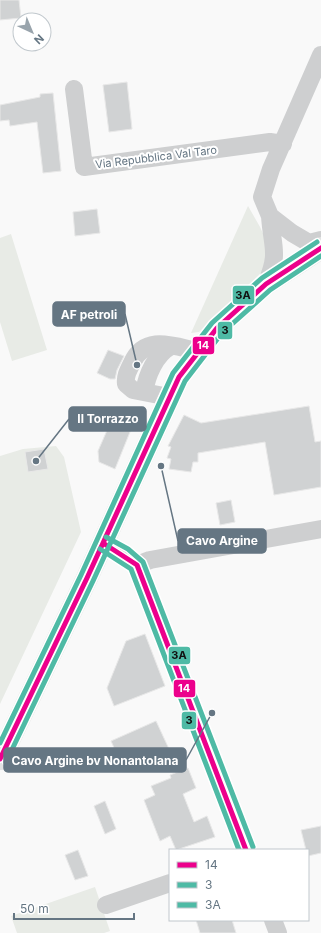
<svg xmlns="http://www.w3.org/2000/svg" width="321" height="933" viewBox="0 0 321 933" font-family="Inter,sans-serif">
	<style>
		.green { fill: #e8ebe6 }
		.building { fill: #d0d2d3; stroke: #e8e8e8 }
		.lines { fill: none; stroke-linecap: round; stroke-linejoin: round }
		.minor { stroke: #cecfd0; stroke-width: 18 }
		.major { stroke: #e1e2e2; stroke-width: 22 }
		.bus-1-casing { stroke: #fff; stroke-width: 8 }
		.bus-2-casing { stroke: #fff; stroke-width: 8 }
		.bus-3-casing { stroke: #fff; stroke-width: 8 }
		.bus-1 { stroke: #ec008c; stroke-width: 5 }
		.bus-2 { stroke: #4ebaa5; stroke-width: 5 }
		.bus-3 { stroke: #4ebaa5; stroke-width: 5 }
		.labels { text-anchor: middle; stroke-width: 4; stroke-linejoin: round; paint-order: stroke }
		.street-label { font-size: 11px; fill: #657683; stroke: #fff }
		.leader { fill: none; stroke: #657683; stroke-width: 1.5 }
		.callout-dot { fill: #657683; stroke: #fff; stroke-width: 1.5 }
		.callout { fill: #657683; stroke: #657683; stroke-width: 1.5 }
		.callout-label { font-size: 12px; text-anchor: middle; font-weight: bold; fill: #fff }
		.line-badge { stroke: #fff; stroke-width: 1.5 }
		.badge-label { font-size: 11px; text-anchor: middle; font-weight: bold; fill: #fff }
		.pale-badge-label { font-size: 11px; text-anchor: middle; font-weight: bold; fill: #111 }
	</style>
	<rect width="100%" height="100%" fill="#f9f9f9"/>
	<path class="green" d="M248,206L260,227L268,244L263,271L199,332L191,333Z
		M11,234L47,350L12,361L0,322V238Z
		M56,446L64,457L81,532L0,704V456L23,449Z
		M95,887L110,931L104,933H17L11,916Z"/>
	<path class="building" d="M0,0H19L21,18L0,20Z
		M127,82L132,129L109,132L103,85Z
		M53,93L61,171L43,173L37,122L10,126L9,120L0,121V105L40,97V94Z
		M97,209L100,233L75,236L73,212Z
		M108,350L124,356L117,370L115,379H110L97,373Z
		M309,406L315,442L321,441V487L274,495L265,442L198,453V462H193L191,472L169,469L171,459L167,458L171,447L168,446L184,415L201,423Z
		M112,419L132,427L115,469L99,462L98,451Z
		M44,449L48,469L28,472L25,452Z
		M231,500L235,522L220,525L216,503Z
		M145,634L165,686L114,706L107,688L126,641Z
		M156,721L169,749L124,770L111,741Z
		M188,768L196,788L183,794L194,822L207,816L215,837L176,850L170,836L160,841L144,800L155,795L151,786L171,778L170,775Z
		M105,801L116,829L105,834L94,806Z
		M321,826V853L308,856V850H306L301,830Z
		M78,850L88,876L75,880L65,855Z
		M196,920H232L236,933H200Z"/>
	<g class="lines">
		<path class="minor" d="M74,89L84,167L270,142L283,144
			M270,216L262,197L271,169L321,55
			M266,284C280,252 272,248 270,216L292,233L309,243L321,240
			M144,392C147,375 155,355 171,346
			M169,397L133,390L126,384C125,376 128,371 132,363C145,334 173,346 197,351
			M103,543L124,555L137,565L246,850
			M137,565L150,560L321,529
			M106,905L170,883
			M273,920L278,933"/>
		<path class="major" d="M0,759L87,578L179,377L217,328L266,284L321,248"/>
		<defs>
			<path id="bus-1" d="M103,543L137,565L246,850
				M0,759L87,578L179,377L217,328L266,284L321,248"/>
			<path id="bus-2" d="M100,549L131,569L239,850
				M6,762L93,581L185,381L222,333L270,290L321,256"/>
			<path id="bus-3" d="M106,537L128,549L143,562L253,847
				M0,743L81,575L173,373L212,323L262,278L317,242"/>
		</defs>
		<use href="#bus-1" class="bus-1-casing"/>
		<use href="#bus-2" class="bus-2-casing"/>
		<use href="#bus-3" class="bus-3-casing"/>
		<use href="#bus-1" class="bus-1"/>
		<use href="#bus-2" class="bus-2"/>
		<use href="#bus-3" class="bus-3"/>
	</g>
	<g class="labels">
		<g class="street-label">
			<text transform="translate(156 157) rotate(-7)" y="4">Via Repubblica Val Taro</text>
		</g>
	</g>
	<path class="leader" d="M137 365L125 314M36 461L69 419M161 466L178 541M212 713L186 760"/>
	<g class="callout-dot">
		<circle cx="137" cy="365" r="4"/>
		<circle cx="36" cy="461" r="4"/>
		<circle cx="161" cy="466" r="4"/>
		<circle cx="212" cy="713" r="4"/>
	</g>
	<g class="callout">
		<rect x="53" y="302" width="72" height="24" rx="4"/>
		<rect x="69" y="407" width="77" height="24" rx="4"/>
		<rect x="178" y="529" width="88" height="24" rx="4"/>
		<rect x="4" y="748" width="182" height="24" rx="4"/>
	</g>
	<g class="callout-label">
		<text x="89" y="319">AF petroli</text>
		<text x="108" y="423">Il Torrazzo</text>
		<text x="222" y="545">Cavo Argine</text>
		<text x="95" y="765">Cavo Argine bv Nonantolana</text>
	</g>
	<g class="line-badge">
		<rect x="232" y="285" width="23" height="20" rx="4" fill="#4ebaa5"/>
		<rect x="217" y="321" width="16" height="19" rx="4" fill="#4ebaa5"/>
		<rect x="192" y="336" width="23" height="19" rx="4" fill="#ec008c"/>
		<rect x="168" y="646" width="23" height="19" rx="4" fill="#4ebaa5"/>
		<rect x="173" y="679" width="23" height="19" rx="4" fill="#ec008c"/>
		<rect x="181" y="711" width="16" height="19" rx="4" fill="#4ebaa5"/>
	</g>
	<g class="badge-label">
		<text x="203" y="349">14</text>
		<text x="184" y="692">14</text>
	</g>
	<g class="pale-badge-label">
		<text x="243" y="299">3A</text>
		<text x="225" y="334">3</text>
		<text x="179" y="659">3A</text>
		<text x="189" y="724">3</text>
	</g>
	<rect x="169" y="849" width="140" height="72" fill="#ffffff" stroke="#c1c8cd"/>
	<rect x="177" y="862" width="20" height="6" fill="#ec008c" stroke="#c1c8cd"/>
	<text x="205" y="869" font-size="12" fill="#657683">14</text>
	<rect x="177" y="882" width="20" height="6" fill="#4ebaa5" stroke="#c1c8cd"/>
	<text x="205" y="889" font-size="12" fill="#657683">3</text>
	<rect x="177" y="902" width="20" height="6" fill="#4ebaa5" stroke="#c1c8cd"/>
	<text x="205" y="909" font-size="12" fill="#657683">3A</text>
	<g transform="translate(32 32) rotate(136)"><circle r="19" fill="#ffffff" stroke="#c1c8cd"/>
	<path d="M0-3L7 15L0 10L-7 15Z" fill="#99a4ac"/>
	<text y="-6" font-size="11" font-weight="bold" text-anchor="middle" fill="#657683">N</text>
	</g>
	<path d="M14 913v6h120v-6" fill="none" stroke="#657683" stroke-width="2"/>
	<text x="20" y="913" font-size="12" fill="#657683" stroke="#ffffff" stroke-width="3" paint-order="stroke">50 m</text>
</svg>
